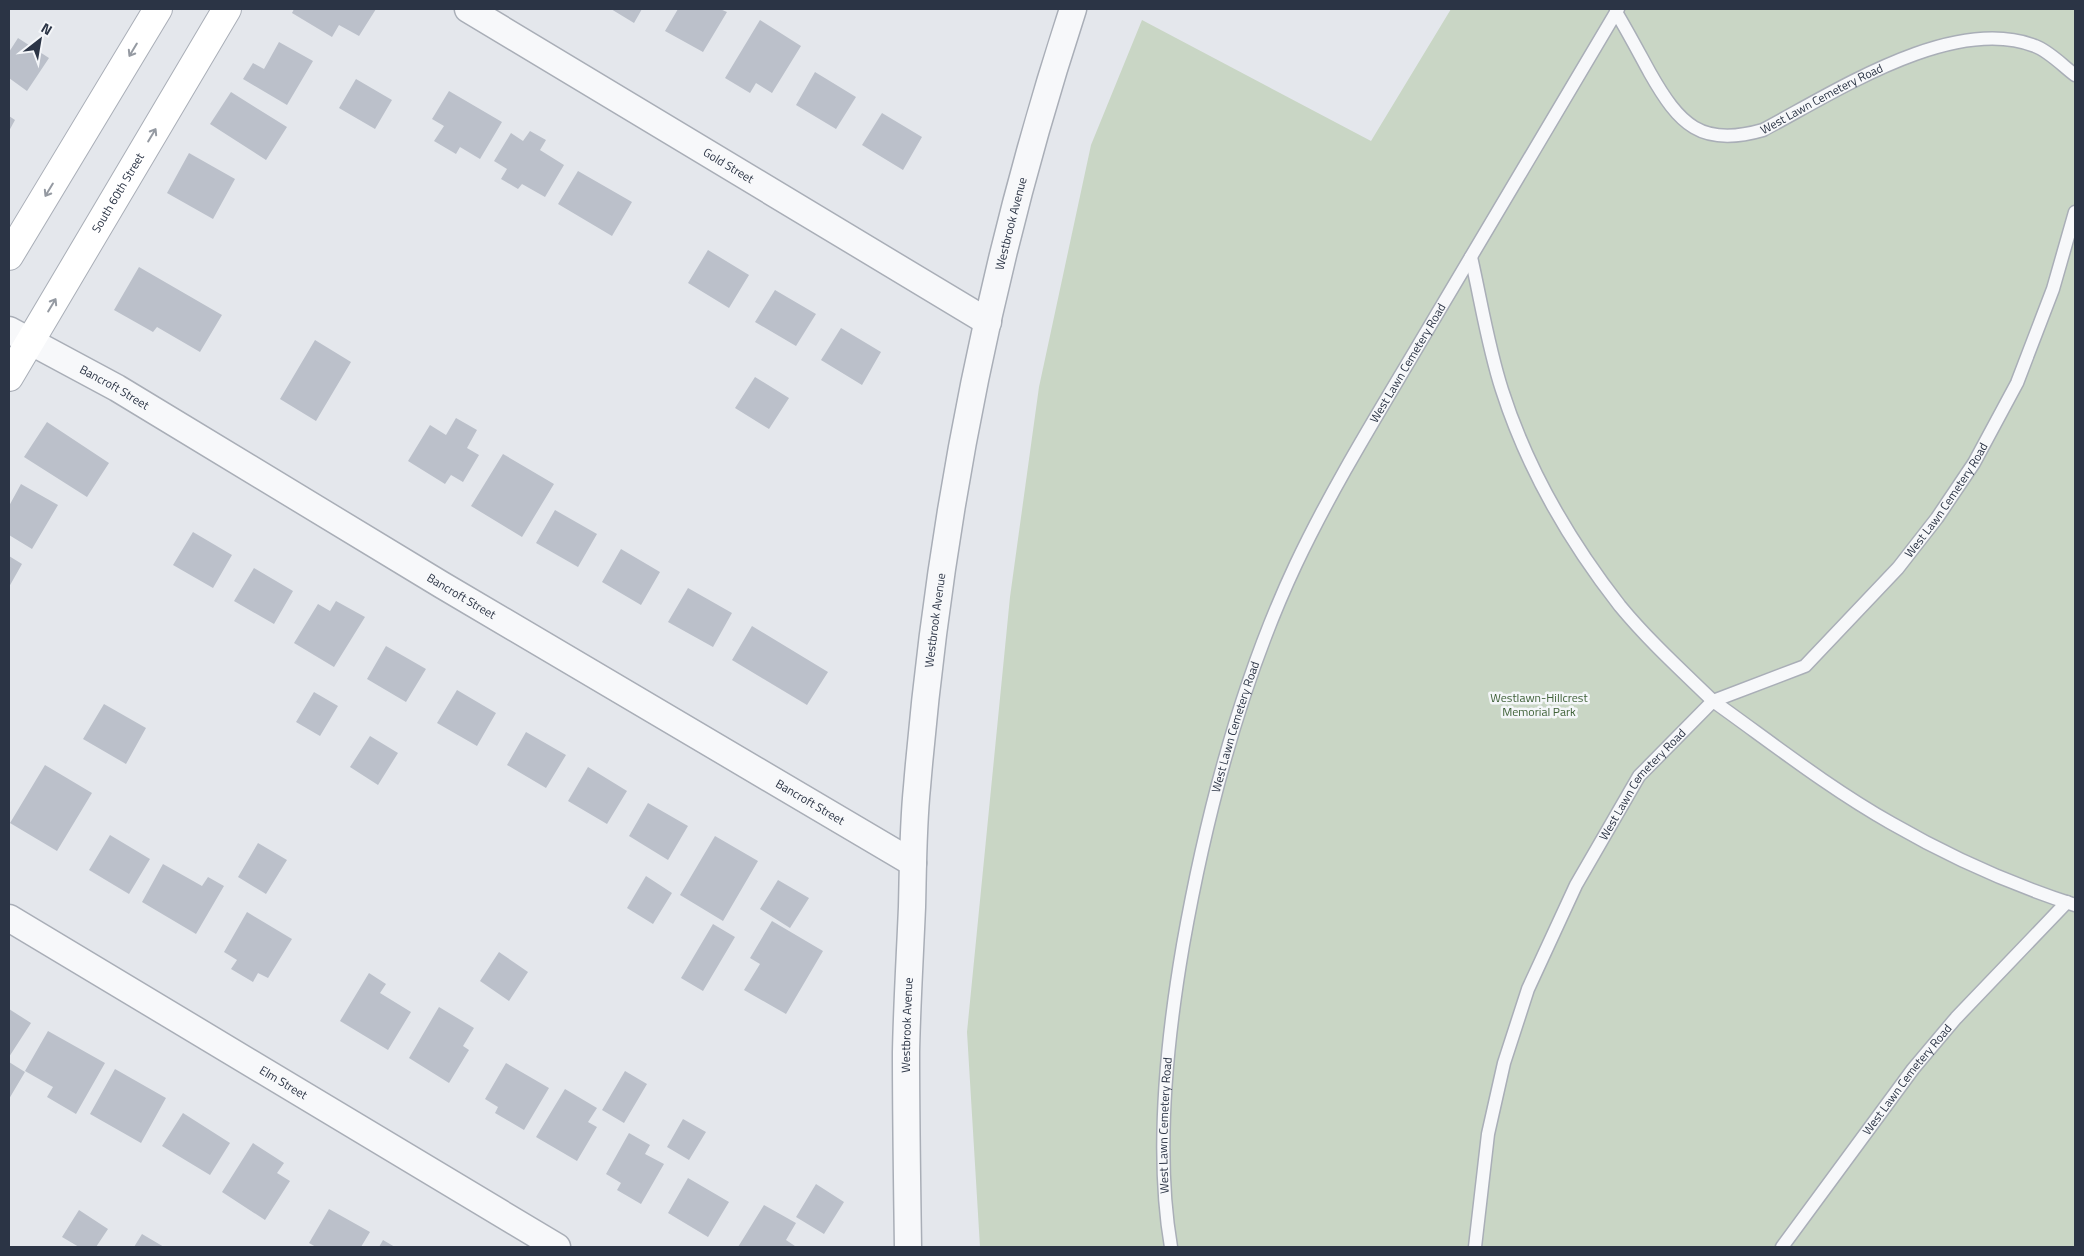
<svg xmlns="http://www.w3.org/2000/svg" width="2084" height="1256" viewBox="0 0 2084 1256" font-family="'Titillium Web',sans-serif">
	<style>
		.green { fill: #c9d6c5 }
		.building { fill: #bbc0ca }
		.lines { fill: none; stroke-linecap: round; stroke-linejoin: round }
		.service-casing { stroke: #a9aeb7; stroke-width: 15 }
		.minor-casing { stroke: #a9aeb7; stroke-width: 29 }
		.secondary-casing { stroke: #a9aeb7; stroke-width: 30 }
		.service { stroke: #f7f8fa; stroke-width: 12 }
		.minor { stroke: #f7f8fa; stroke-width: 26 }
		.secondary { stroke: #fff; stroke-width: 28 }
		.oneway { stroke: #959aa2 }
		.labels { text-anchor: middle; stroke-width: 5; stroke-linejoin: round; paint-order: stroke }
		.street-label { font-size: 12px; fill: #2b3445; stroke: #f4f6f9 }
		.park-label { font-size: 12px; fill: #3f6138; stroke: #f4f6f9 }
	</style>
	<rect width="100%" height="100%" fill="#e4e7ec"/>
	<path class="green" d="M1451,9H2075V1247H980L967,1032L1010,597L1039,387L1091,145L1142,20L1371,141Z"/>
	<path class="building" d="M294,9H376L359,36L339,25L332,37L292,13Z
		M611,9H642L634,23Z
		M678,9H720L727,12L703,52L665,31Z
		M760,20L801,46L772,93L756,83L750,93L725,78Z
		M18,38L49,58L27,91L9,78V52Z
		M279,42L313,61L287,105L243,79L253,63L264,69Z
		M815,72L856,97L836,129L796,105Z
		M356,79L392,100L375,129L339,108Z
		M449,91L502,122L480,159L460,147L456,154L434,141L444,126L432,119Z
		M231,92L287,127L266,160L210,124Z
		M882,113L922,137L903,170L862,145Z
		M9,116L15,120L9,131Z
		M530,131L546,140L540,150L564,165L545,197L522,184L518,189L501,179L507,169L494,161L511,133L523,141Z
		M189,153L235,179L213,219L167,193Z
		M578,171L632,202L612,236L558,204Z
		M708,250L749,275L729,308L688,283Z
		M139,267L222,315L200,352L157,327L153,332L114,310Z
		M775,290L816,314L796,346L755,322Z
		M841,328L881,352L862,385L821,360Z
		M315,340L351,362L316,421L280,399Z
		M755,377L789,398L769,429L735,408Z
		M456,418L477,430L467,448L479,455L463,482L451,475L445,484L408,461L430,425L446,435Z
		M47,422L109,463L87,497L24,457Z
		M503,454L554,484L522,537L471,506Z
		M21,484L58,505L32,549L9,535V506Z
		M555,510L597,534L578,567L536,543Z
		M193,532L232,555L213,588L173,565Z
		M621,549L660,572L641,605L602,582Z
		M9,556L22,564L9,587Z
		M254,568L293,591L274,624L234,601Z
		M688,588L732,613L713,647L668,622Z
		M336,601L365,617L334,667L294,643L318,604L330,611Z
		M752,626L828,672L807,705L732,660Z
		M386,646L426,669L406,702L367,679Z
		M457,690L496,713L477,746L437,723Z
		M314,692L338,706L320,736L296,722Z
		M104,704L146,728L126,764L83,739Z
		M526,732L566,755L546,788L507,765Z
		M370,736L398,753L378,785L350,767Z
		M45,765L92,793L57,851L10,823Z
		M588,767L627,791L607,824L568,801Z
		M648,803L688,826L668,860L629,836Z
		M110,835L150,859L129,894L89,870Z
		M715,836L758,861L723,921L680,895Z
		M258,843L287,860L266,894L238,877Z
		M163,864L202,886L208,877L224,886L196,934L142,902Z
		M646,876L672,893L653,924L627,908Z
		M778,880L809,898L790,928L760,909Z
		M247,912L292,939L268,978L258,973L253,982L231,969L237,960L224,952Z
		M772,921L823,951L786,1014L744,990L760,964L750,958Z
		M713,924L735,937L703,991L681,978Z
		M499,952L528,972L509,1001L480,981Z
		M369,973L386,984L380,993L411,1012L388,1050L340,1021Z
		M439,1007L474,1028L463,1046L469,1050L449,1083L409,1058Z
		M9,1009L31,1023L9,1057Z
		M48,1031L105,1063L76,1114L47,1097L53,1087L25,1071Z
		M9,1062L25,1072L9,1099Z
		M506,1063L549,1088L524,1130L495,1113L498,1107L485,1099Z
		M115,1069L166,1098L141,1143L90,1114Z
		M625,1071L647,1084L624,1123L602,1110Z
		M565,1089L597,1108L588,1122L597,1127L577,1161L536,1137Z
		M183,1113L230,1143L210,1175L162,1146Z
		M683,1119L706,1132L689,1160L667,1147Z
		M629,1133L650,1145L645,1154L664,1164L641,1204L617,1190L621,1183L606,1174Z
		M253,1143L284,1163L277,1173L290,1181L265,1220L222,1192Z
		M688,1178L729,1202L708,1237L668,1213Z
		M816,1184L844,1202L824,1234L796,1217Z
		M764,1205L796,1223L786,1240L795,1246L794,1247H738Z
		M329,1209L370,1232L361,1247H316L309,1243Z
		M79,1210L108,1229L96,1247H79L62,1237Z
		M142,1234L164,1247H134Z
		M383,1240L395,1247H379Z"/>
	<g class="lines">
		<defs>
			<g id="service">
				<path id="s1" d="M1616,12C1628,32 1639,53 1650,73C1679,124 1701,148 1763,130C1835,92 1953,14 2035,46C2049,51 2063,66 2075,75"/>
				<path id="s2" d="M1471,257C1481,301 1488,347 1502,390C1527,468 1570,542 1620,606C1648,640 1681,670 1713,701L1805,666L1898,568L1937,518L1974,463L2017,383L2053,289L2075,212"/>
				<path id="s3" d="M1171,1247C1155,1154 1167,1038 1183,945C1206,815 1240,683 1296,564C1332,488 1376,417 1418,346C1485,233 1552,121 1618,9"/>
				<path id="s4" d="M1475,1247L1488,1134L1504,1063L1528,989L1576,885L1639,776L1713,701C1772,743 1829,788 1891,823C1948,856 2013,885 2075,905"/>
				<path id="s5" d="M1782,1247L1913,1069L1956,1018L2067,902"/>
			</g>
			<g id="minor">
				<path id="s6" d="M468,9L988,322"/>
				<path id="s7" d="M9,330L117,388L442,585L913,863"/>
				<path id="s8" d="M9,918L557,1247"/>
				<path id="s9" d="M908,1247C907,1182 906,1117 906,1052C907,1003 910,955 912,907C913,867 913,826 917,787C939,523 991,260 1073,9"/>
			</g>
			<g id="secondary">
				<path d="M9,256L158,9"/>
				<path id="s10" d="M9,377L227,9"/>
			</g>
		</defs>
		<use href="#service" class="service-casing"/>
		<use href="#minor" class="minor-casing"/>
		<use href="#secondary" class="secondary-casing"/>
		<use href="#service" class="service"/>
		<use href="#minor" class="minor"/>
		<use href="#secondary" class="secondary"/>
	</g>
	<defs><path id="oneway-shaft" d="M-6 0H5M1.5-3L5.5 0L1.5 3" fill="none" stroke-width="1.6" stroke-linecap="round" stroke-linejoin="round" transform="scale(1.25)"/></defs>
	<g class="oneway">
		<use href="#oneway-shaft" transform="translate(133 50) rotate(121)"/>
		<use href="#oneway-shaft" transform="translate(152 135) rotate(-59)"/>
		<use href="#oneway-shaft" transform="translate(49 190) rotate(121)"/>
		<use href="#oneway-shaft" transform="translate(52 305) rotate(-59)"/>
	</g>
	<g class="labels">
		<g class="street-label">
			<text dy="4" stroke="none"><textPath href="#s1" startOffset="278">West Lawn Cemetery Road</textPath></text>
			<text dy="4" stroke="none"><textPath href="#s6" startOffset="304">Gold Street</textPath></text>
			<text dy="4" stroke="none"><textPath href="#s10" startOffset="214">South 60th Street</textPath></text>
			<text dy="4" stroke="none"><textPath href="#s9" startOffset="1032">Westbrook Avenue</textPath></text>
			<text dy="4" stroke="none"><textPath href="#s3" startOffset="932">West Lawn Cemetery Road</textPath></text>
			<text dy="4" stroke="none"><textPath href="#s7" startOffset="120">Bancroft Street</textPath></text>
			<text dy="4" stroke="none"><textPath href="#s2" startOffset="834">West Lawn Cemetery Road</textPath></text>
			<text dy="4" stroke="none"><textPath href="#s7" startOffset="525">Bancroft Street</textPath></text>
			<text dy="4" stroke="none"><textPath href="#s9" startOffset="628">Westbrook Avenue</textPath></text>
			<text dy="4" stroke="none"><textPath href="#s3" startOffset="528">West Lawn Cemetery Road</textPath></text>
			<text dy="4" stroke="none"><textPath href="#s4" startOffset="500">West Lawn Cemetery Road</textPath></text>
			<text dy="4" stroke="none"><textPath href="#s7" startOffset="930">Bancroft Street</textPath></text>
			<text dy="4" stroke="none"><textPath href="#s9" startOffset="222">Westbrook Avenue</textPath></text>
			<text dy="4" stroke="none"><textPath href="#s5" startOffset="209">West Lawn Cemetery Road</textPath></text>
			<text dy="4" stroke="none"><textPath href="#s8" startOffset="320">Elm Street</textPath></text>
			<text dy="4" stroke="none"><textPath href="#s3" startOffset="122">West Lawn Cemetery Road</textPath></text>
		</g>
		<g class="park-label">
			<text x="1539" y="702">Westlawn-Hillcrest<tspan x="1539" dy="14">Memorial Park</tspan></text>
		</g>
	</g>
	<rect width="2084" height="1256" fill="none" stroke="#2b3445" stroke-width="20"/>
	<g transform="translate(40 40) rotate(31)" stroke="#f4f6f9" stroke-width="4" paint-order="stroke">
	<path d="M0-4L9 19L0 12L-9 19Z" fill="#2b3445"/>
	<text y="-8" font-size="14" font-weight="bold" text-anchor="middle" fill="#2b3445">N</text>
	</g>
</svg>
